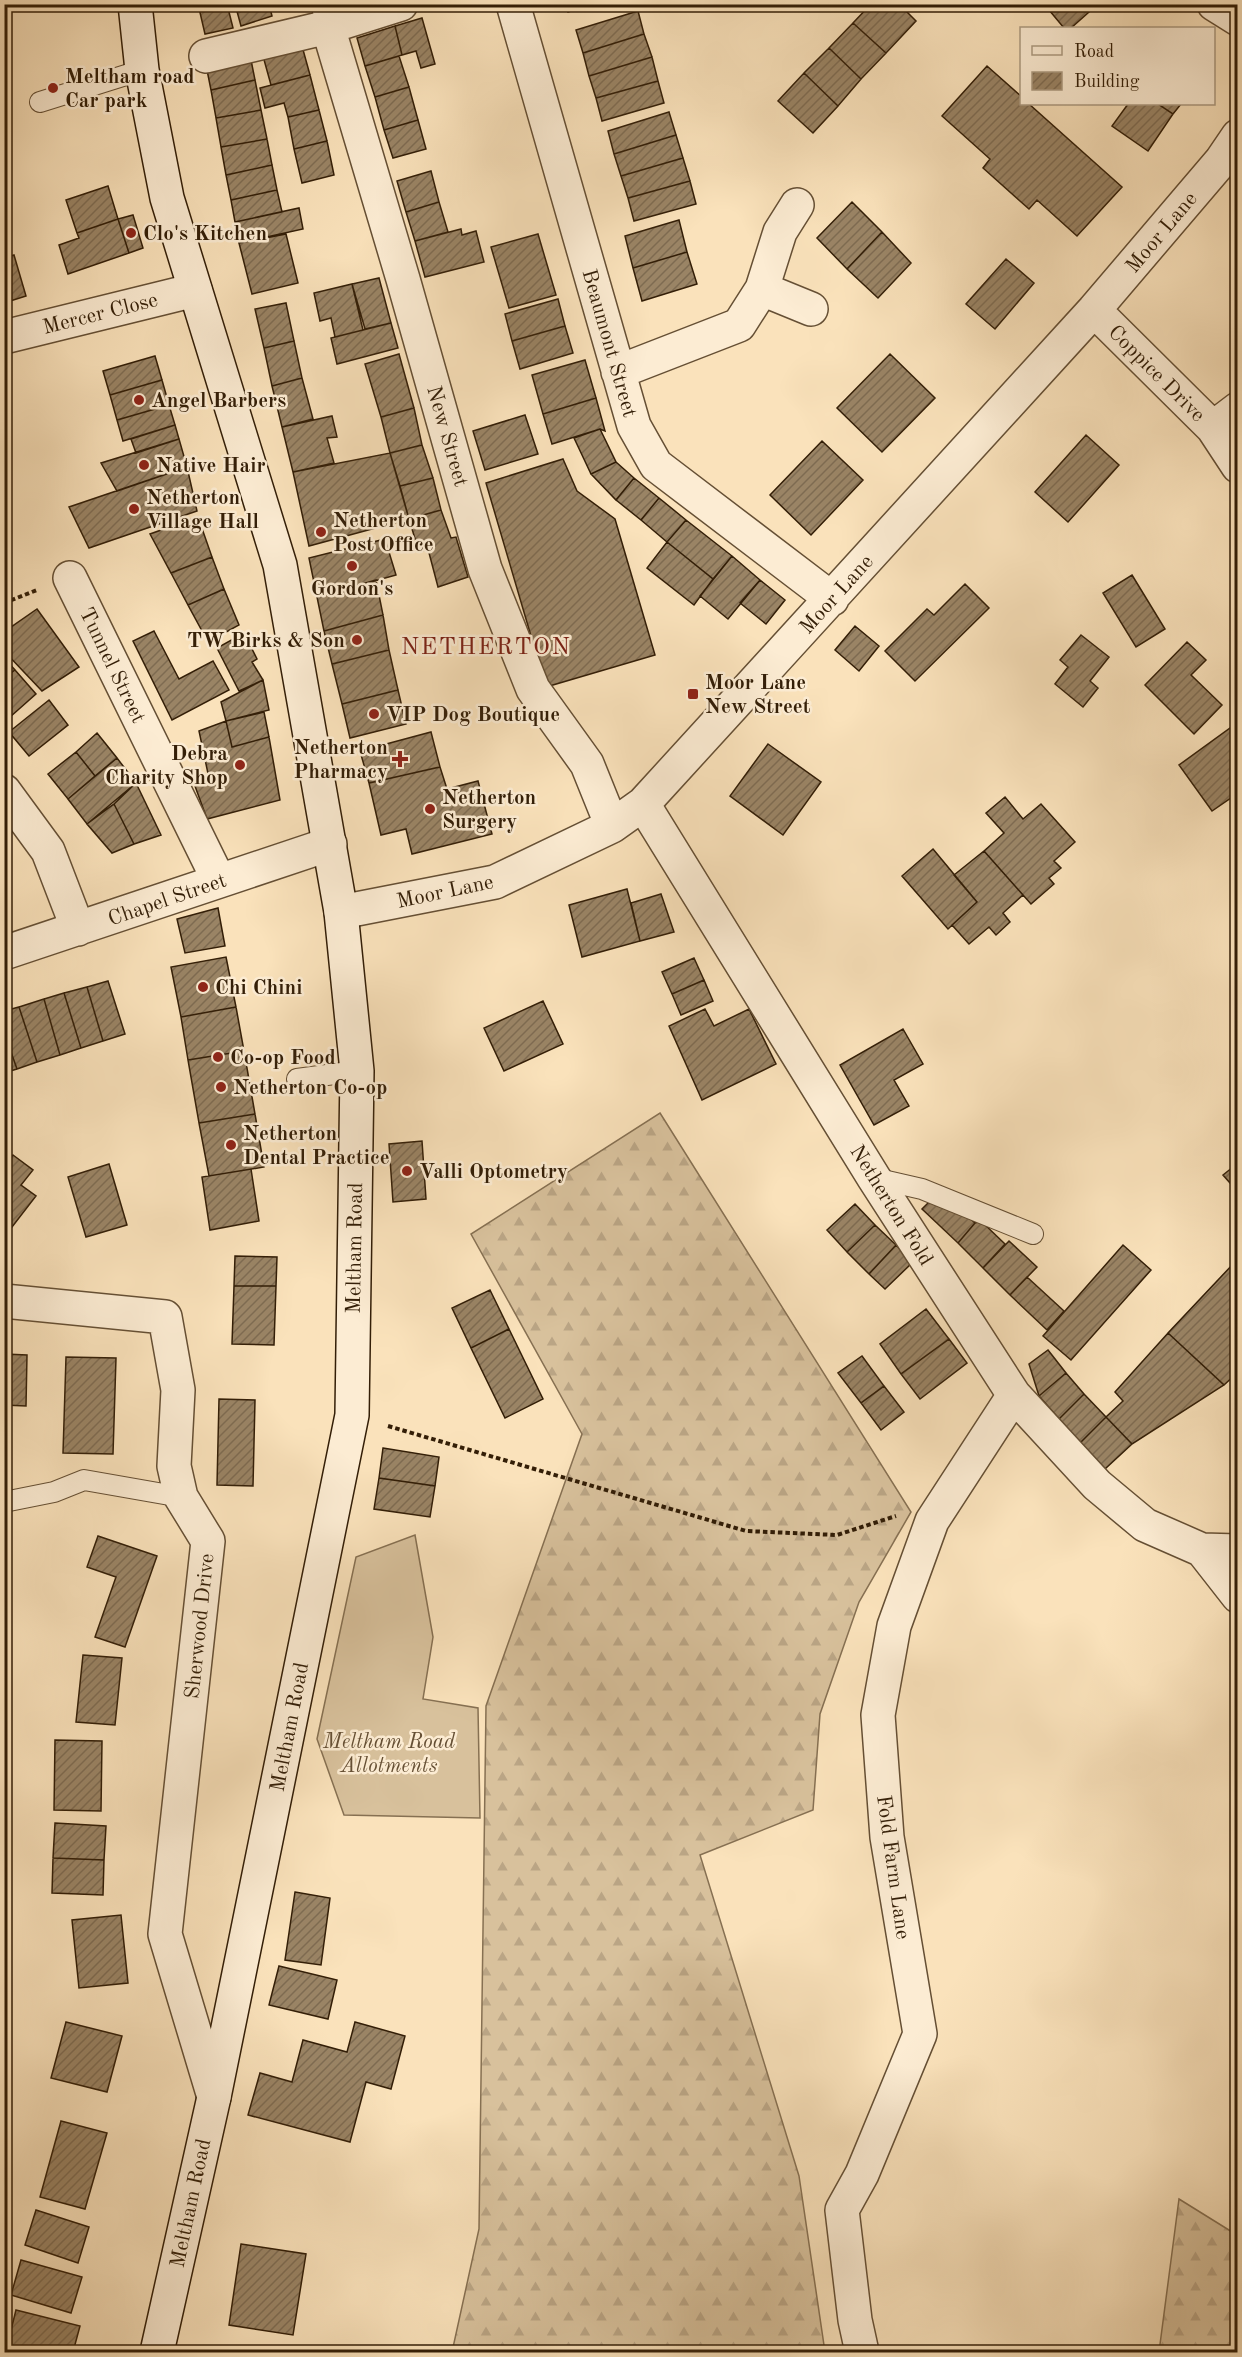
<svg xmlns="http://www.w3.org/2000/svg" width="1242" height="2357" viewBox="0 0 1242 2357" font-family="'Old Standard TT',serif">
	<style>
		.forest { fill: url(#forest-firs); stroke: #867052; stroke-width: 1.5 }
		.garden { fill: #d8c19c; stroke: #867052; stroke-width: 1.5 }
		.building { fill: url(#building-hatch); stroke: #331e07; stroke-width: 1.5 }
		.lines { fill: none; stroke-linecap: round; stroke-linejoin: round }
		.service-casing { stroke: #654f34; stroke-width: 22 }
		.minor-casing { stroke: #654f34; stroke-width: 36 }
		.secondary-casing { stroke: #331e07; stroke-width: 36 }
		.path { stroke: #331e07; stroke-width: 4; stroke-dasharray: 4.5 3; stroke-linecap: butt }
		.service { stroke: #fcecd3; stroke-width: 20 }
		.minor { stroke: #fcecd3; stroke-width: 33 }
		.secondary { stroke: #fcecd3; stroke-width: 33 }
		.poi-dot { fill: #8f2418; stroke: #fcecd3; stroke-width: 2 }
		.labels { text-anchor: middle; stroke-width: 5; stroke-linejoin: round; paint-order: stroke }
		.poi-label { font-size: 21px; font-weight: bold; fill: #331e07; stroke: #fcecd3; text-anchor: start }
		.street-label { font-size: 21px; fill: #331e07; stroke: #fcecd3 }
		.park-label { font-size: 21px; font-style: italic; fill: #654f34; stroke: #fcecd3 }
		.quarter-label { font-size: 24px; letter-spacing: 1.5px; fill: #7a1f14; stroke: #fcecd3 }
	</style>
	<defs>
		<pattern id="forest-firs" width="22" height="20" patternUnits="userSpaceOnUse" patternTransform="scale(1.5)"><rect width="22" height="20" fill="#d8c19c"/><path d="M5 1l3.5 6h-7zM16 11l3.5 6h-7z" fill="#baa585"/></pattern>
		<pattern id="building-hatch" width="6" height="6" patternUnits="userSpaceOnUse" patternTransform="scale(1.5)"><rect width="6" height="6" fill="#9a8465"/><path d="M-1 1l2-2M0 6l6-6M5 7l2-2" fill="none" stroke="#7e6b51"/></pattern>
	</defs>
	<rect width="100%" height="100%" fill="#fae2bb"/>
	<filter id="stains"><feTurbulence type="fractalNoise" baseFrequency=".00333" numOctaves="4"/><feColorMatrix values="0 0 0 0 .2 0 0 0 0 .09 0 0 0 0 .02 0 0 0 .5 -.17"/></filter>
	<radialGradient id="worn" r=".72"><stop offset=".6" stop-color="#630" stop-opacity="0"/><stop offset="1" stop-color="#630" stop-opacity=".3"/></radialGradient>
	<path class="forest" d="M660,1113L911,1512L859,1602L820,1714L813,1810L700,1855L799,2176L825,2352H452L479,2229L486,1706L582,1434L471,1234Z
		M1179,2199L1237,2235V2352H1159Z"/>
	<path class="garden" d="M415,1535L433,1637L423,1699L478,1708L480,1818L344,1815L317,1739L356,1557Z"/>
	<path class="building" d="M198,4H227L233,28L205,34Z
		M235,4H269L272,16L241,26Z
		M565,4H592L568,12Z
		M871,4H899L916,21L886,53L853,23Z
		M1044,4H1098L1071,28H1064Z
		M638,11L644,34L583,53L576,30Z
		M422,18L435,64L421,68L416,51L402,55L395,26Z
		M853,23L886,53L861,79L829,48Z
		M395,26L402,55L365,66L357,38Z
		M644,34L652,57L589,76L583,53Z
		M302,46L310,75L271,85L263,56Z
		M829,48L861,79L838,106L804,73Z
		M399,56L409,87L375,97L365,66Z
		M652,57L658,81L596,98L589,76Z
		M251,60L255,80L211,90L207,70Z
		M987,66L1022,97V104H1029L1122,187L1077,236L1037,200L1029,209L983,168L990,159L942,116Z
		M804,73L838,106L813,133L778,101Z
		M310,75L319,110L288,117L284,103L265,108L260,88Z
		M255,80L261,110L216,118L211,90Z
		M658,81L664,103L602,121L596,98Z
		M409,87L418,120L384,130L375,97Z
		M1128,104H1158L1173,114L1148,151L1112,126Z
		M1158,104H1181L1173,114Z
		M261,110L267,139L221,147L216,118Z
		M319,110L327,141L294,149L288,117Z
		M669,112L676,135L614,154L608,131Z
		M418,120L426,149L393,158L384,130Z
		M676,135L683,158L621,176L614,154Z
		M267,139L272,165L226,175L221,147Z
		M327,141L334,175L302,183L294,149Z
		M683,158L690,181L628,198L621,176Z
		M272,165L277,190L231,200L226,175Z
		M431,171L439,202L406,212L397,181Z
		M690,181L696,204L634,221L628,198Z
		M108,186L118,219L77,233L66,200Z
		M277,190L282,212L235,222L231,200Z
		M439,202L448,232L415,241L406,212Z
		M852,202L882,232L847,269L817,238Z
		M299,208L303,229L239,243L235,222Z
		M133,215L143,248L129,253L118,219Z
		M118,219L129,253L68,274L59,245L79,238L77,233Z
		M679,220L687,252L633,268L625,236Z
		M461,229L462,235L476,231L484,262L425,277L415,241Z
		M882,232L911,263L878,298L847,269Z
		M286,234L298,283L252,294L239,243Z
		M538,234L556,295L509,308L491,247Z
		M687,252L697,284L642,301L633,268Z
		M14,255L26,296L4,303V258Z
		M1006,259L1034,283L995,329L966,304Z
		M379,278L391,323L365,329L352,284Z
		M352,284L363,330L335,337L331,318L320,321L314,293Z
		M558,299L565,326L512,341L505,314Z
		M286,303L294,341L264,348L255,309Z
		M391,323L398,348L337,364L331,338Z
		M565,326L573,353L520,369L512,341Z
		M294,341L302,378L272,386L264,348Z
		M399,354L414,408L381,417L365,364Z
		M890,354L935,398L882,452L837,408Z
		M155,356L162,380L110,395L103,371Z
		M585,360L596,398L543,414L532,375Z
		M302,378L313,419L282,427L272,386Z
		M162,380L169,405L117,420L110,395Z
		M596,398L605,431L600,429L552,444L543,414Z
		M169,405L175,425L123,441L117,420Z
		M414,408L422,445L390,453L381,417Z
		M525,415L538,454L485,470L473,431Z
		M332,416L337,437L327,438L334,463L293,472L282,427Z
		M175,425L179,439L136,453L131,439Z
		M600,429L616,462L591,474L574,438Z
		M1086,435L1119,465L1068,522L1035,492Z
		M179,439L187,467L117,491L101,463Z
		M822,441L863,480L811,535L770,495Z
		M422,445L433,478L400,486L390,453Z
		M390,453L409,519L309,546L293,472Z
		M563,459L577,491L615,519L655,655L546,687L486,483Z
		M616,462L634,478L616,500L591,474Z
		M187,467L197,511L89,548L69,507Z
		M433,478L441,510L409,519L400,486Z
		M634,478L659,498L641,520L616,500Z
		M659,498L686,520L667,542L641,520Z
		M441,510L451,538L456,537L468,577L438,587L428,549L419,552L409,519Z
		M198,517L212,557L171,573L150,534Z
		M686,520L732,556L713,579L667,542Z
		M385,539L396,575L317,597L309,558Z
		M667,542L713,579L694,605L647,568Z
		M732,556L760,580L728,619L700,596Z
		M212,557L224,589L188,605L171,573Z
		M1132,575L1165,629L1136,647L1103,593Z
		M376,580L383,615L324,631L317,597Z
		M760,580L785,600L766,624L740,603Z
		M965,584L989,608L915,681L885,651L927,609L934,615Z
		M224,589L239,625L208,642L188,605Z
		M37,609L79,667L42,691L4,651V632Z
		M383,615L389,650L332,664L324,631Z
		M855,626L879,646L859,671L835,650Z
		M154,631L179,679L213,661L229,690L172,720L133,641Z
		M244,633L257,659L252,662L263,680L239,691L217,648Z
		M1081,635L1109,657L1090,681L1098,688L1083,707L1055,684L1068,667L1060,660Z
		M1187,642L1206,660L1191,675L1222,705L1194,734L1145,685Z
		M389,650L398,690L342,704L332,664Z
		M4,658L15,670L4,678Z
		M15,670L36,694L10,717L4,711V678Z
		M263,680L269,710L226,721L221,702Z
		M398,690L406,724L350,738L342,704Z
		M49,700L68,725L29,756L9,732Z
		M264,712L269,737L232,747L226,721Z
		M226,721L232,747L269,737L280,800L207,819L195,786L210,783L199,731Z
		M1237,723L1238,793L1212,811L1179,765Z
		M431,732L440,767L369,783L360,751Z
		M97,733L117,758L95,776L76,752Z
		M768,744L821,782L783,835L730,796Z
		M76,752L95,776L68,799L48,774Z
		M117,758L136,783L87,824L68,799Z
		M440,767L447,789L478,781L492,834L412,854L406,829L381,835L369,783Z
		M136,783L161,835L134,844L114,804Z
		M1005,797L1023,819L1041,804L1075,842L1054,861L1061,868L1049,878L1054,884L1031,904L984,851L1004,833L986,813Z
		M114,804L134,844L112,853L87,824Z
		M933,849L977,902L948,929L902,876Z
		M984,851L1023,895L1003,913L1010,922L996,935L989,927L969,944L952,925L977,902L954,875Z
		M627,889L640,941L582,957L569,905Z
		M661,894L674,932L640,941L631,903Z
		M218,908L225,946L185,953L177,919Z
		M226,957L236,1007L181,1017L171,967Z
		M694,958L704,980L672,994L662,972Z
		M704,980L713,1001L681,1015L672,994Z
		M108,981L125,1034L103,1041L87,987Z
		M87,987L103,1041L81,1048L64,993Z
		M64,993L81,1048L60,1055L44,999Z
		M44,999L60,1055L37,1062L19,1007Z
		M543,1001L563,1044L504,1071L484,1028Z
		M19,1007L37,1062L17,1069L4,1032V1011Z
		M236,1007L244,1051L188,1060L181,1017Z
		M705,1009L714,1026L749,1009L776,1064L702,1100L669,1026Z
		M903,1029L923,1064L894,1080L909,1106L874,1125L840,1065Z
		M4,1032L17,1069L4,1073Z
		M244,1051L255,1114L199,1123L188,1060Z
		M255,1114L264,1167L209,1176L199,1123Z
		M422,1141L426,1199L393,1202L389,1144Z
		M13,1155L33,1170L21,1185L36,1196L12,1227L4,1222V1165Z
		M1238,1163V1192L1223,1175Z
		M109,1164L127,1225L86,1237L68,1177Z
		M251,1169L259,1221L210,1230L202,1177Z
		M932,1199L961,1210L975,1223L958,1243L922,1209Z
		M855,1204L875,1225L847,1252L827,1230Z
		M981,1221L1005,1244L983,1268L958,1243L975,1223Z
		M875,1225L896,1245L869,1274L847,1252Z
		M1009,1241L1037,1267L1010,1295L983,1268Z
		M896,1245L913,1262L885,1289L869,1274Z
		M1123,1245L1151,1270L1071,1360L1043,1336Z
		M235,1256L277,1257L276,1286H234Z
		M1234,1263L1238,1267V1372L1224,1385L1168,1333Z
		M1027,1277L1064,1311L1047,1330L1010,1295Z
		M234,1286H276L274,1345L232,1344Z
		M490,1290L509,1329L471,1348L452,1308Z
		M926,1309L949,1339L901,1374L880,1344Z
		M509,1329L543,1399L505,1418L471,1348Z
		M1168,1333L1224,1385L1132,1444L1106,1417L1123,1401L1115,1392Z
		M949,1339L967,1363L920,1399L901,1374Z
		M1048,1350L1066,1373L1039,1396L1029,1364Z
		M4,1354L27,1355L26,1406L4,1405Z
		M862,1356L884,1386L861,1403L838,1373Z
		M66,1357L116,1358L113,1454L63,1453Z
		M1066,1373L1084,1394L1059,1419L1039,1396Z
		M884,1386L904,1412L881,1430L861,1403Z
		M1084,1394L1106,1417L1080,1443L1059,1419Z
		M219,1399L255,1400L253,1486L217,1485Z
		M1106,1417L1132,1444L1105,1469L1080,1443Z
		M383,1448L439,1457L435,1486L379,1478Z
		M379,1478L435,1486L430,1517L374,1509Z
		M98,1536L157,1556L125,1647L95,1637L116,1577L87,1567Z
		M83,1655L122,1658L115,1725L76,1722Z
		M55,1740L102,1741L101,1811L54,1810Z
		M55,1823L106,1826L104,1860L53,1858Z
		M53,1858L104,1860L103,1895L52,1893Z
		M295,1892L330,1898L321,1965L285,1960Z
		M121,1915L128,1983L79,1988L72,1920Z
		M279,1966L337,1980L328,2019L269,2005Z
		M66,2022L122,2036L107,2092L51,2078Z
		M355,2022L405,2036L391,2089L366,2082L350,2142L248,2115L260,2073L292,2082L303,2040L347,2052Z
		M61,2121L107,2133L85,2209L40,2197Z
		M36,2210L89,2227L78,2263L25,2245Z
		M241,2244L306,2254L293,2335L229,2325Z
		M21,2260L82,2277L71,2313L11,2295Z
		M16,2310L80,2326L73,2352H23L24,2350L7,2346Z"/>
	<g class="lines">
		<defs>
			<path id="service" d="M321,4L328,27
				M40,102L142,70
				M297,1079L357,1071
				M874,1178L922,1189L1033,1234
				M4,1502L54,1492L84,1480L181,1497"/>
			<path id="minor" d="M513,4L634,426L656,465L832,599
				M1214,4L1238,19
				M328,27L403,279L485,569L533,689L587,764L612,826
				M206,56L328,27L401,4
				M762,289L811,309
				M1094,310L1213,428L1238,466
				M4,337L195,290
				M618,372L739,325L762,289L780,232L797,205
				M1213,428L1238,409
				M70,578L219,881
				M4,791L48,851L78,929
				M643,804L874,1178L1014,1395L1097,1485L1145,1525L1202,1550L1238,1551
				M341,912L495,882L612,826L643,804L1094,310L1221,161L1238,136
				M4,953L330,844
				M4,1301L165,1317L178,1390L174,1466L181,1497L208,1541L165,1934L214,2097
				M1202,1550L1238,1596
				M862,2352L855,2320L842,2210L862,2174L920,2034L887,1837L878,1715L894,1626L932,1521L1014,1395"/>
			<path id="secondary" d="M135,4L142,70L167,198L280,565L341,912L357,1071L352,1415L214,2097L157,2352"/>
		</defs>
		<use href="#service" class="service-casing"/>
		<use href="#minor" class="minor-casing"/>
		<use href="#secondary" class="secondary-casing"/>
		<path class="path" d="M4,603L37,590
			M388,1426L746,1531L837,1535L896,1516"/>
		<use href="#service" class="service"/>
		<use href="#minor" class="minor"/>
		<use href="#secondary" class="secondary"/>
	</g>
	<g class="poi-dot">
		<circle cx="53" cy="88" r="6"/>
		<circle cx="131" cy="233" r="6"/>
		<circle cx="139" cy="400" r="6"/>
		<circle cx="144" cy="465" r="6"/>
		<circle cx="134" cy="509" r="6"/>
		<circle cx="321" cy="532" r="6"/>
		<circle cx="352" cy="566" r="6"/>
		<circle cx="357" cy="640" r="6"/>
		<rect x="687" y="688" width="12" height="12" rx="3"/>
		<circle cx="374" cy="714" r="6"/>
		<path d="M397 750h6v6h6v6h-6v6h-6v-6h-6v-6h6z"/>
		<circle cx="240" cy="765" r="6"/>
		<circle cx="430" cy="809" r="6"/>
		<circle cx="203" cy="987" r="6"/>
		<circle cx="218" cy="1057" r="6"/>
		<circle cx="221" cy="1087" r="6"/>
		<circle cx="231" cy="1145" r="6"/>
		<circle cx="407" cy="1171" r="6"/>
	</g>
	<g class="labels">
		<g class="poi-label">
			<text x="65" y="83">Meltham road<tspan x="65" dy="24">Car park</tspan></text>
			<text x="143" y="240">Clo's Kitchen</text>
			<text x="151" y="407">Angel Barbers</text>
			<text x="156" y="472">Native Hair</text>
			<text x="146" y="504">Netherton<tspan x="146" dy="24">Village Hall</tspan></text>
			<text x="333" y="527">Netherton<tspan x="333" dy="24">Post Office</tspan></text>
			<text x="352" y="595" text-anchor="middle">Gordon's</text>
			<text x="345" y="647" text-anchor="end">TW Birks &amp; Son</text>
			<text x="705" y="689">Moor Lane<tspan x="705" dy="24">New Street</tspan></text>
			<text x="386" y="721">VIP Dog Boutique</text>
			<text x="388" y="754" text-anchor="end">Netherton<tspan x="388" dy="24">Pharmacy</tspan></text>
			<text x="228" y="760" text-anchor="end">Debra<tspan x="228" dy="24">Charity Shop</tspan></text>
			<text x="442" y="804">Netherton<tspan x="442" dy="24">Surgery</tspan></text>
			<text x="215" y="994">Chi Chini</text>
			<text x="230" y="1064">Co-op Food</text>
			<text x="233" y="1094">Netherton Co-op</text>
			<text x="243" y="1140">Netherton<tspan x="243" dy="24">Dental Practice</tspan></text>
			<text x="419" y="1178">Valli Optometry</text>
		</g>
		<g class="street-label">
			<text transform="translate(1161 232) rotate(-50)" y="7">Moor Lane</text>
			<text transform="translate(100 313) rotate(-14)" y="7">Mercer Close</text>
			<text transform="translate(610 343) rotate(74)" y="7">Beaumont Street</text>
			<text transform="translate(1157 373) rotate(45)" y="7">Coppice Drive</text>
			<text transform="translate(448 436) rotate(74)" y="7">New Street</text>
			<text transform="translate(836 594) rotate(-48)" y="7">Moor Lane</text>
			<text transform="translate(113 665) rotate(64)" y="7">Tunnel Street</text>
			<text transform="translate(445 891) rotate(-12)" y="7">Moor Lane</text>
			<text transform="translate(167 899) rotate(-19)" y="7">Chapel Street</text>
			<text transform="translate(892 1205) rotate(58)" y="7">Netherton Fold</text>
			<text transform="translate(354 1248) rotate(-89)" y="7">Meltham Road</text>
			<text transform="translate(199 1626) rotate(-84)" y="7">Sherwood Drive</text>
			<text transform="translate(289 1727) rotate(-79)" y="7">Meltham Road</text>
			<text transform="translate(894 1867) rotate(82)" y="7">Fold Farm Lane</text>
			<text transform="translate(190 2203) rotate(-78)" y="7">Meltham Road</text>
		</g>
		<g class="park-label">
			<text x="389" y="1748">Meltham Road<tspan x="389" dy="24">Allotments</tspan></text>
		</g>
		<g class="quarter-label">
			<text x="486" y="654">NETHERTON</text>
		</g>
	</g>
	<rect width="1242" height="2357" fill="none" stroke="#fae2bb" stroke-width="24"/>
	<rect x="6" y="6" width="1230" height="2345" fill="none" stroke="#331e07" stroke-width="3"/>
	<rect x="12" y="12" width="1218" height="2333" fill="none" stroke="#331e07" stroke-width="1.5"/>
	<rect x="1020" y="27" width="195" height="78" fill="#fcecd3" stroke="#ac9a81" stroke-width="1.5"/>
	<rect x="1032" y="46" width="30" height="9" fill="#fcecd3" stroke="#ac9a81" stroke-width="1.5"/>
	<text x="1074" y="57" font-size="18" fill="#331e07">Road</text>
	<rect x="1032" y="72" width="30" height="18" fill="url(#building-hatch)" stroke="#ac9a81" stroke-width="1.5"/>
	<text x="1074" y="87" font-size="18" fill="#331e07">Building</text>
	<rect width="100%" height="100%" filter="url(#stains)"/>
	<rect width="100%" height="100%" fill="url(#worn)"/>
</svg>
